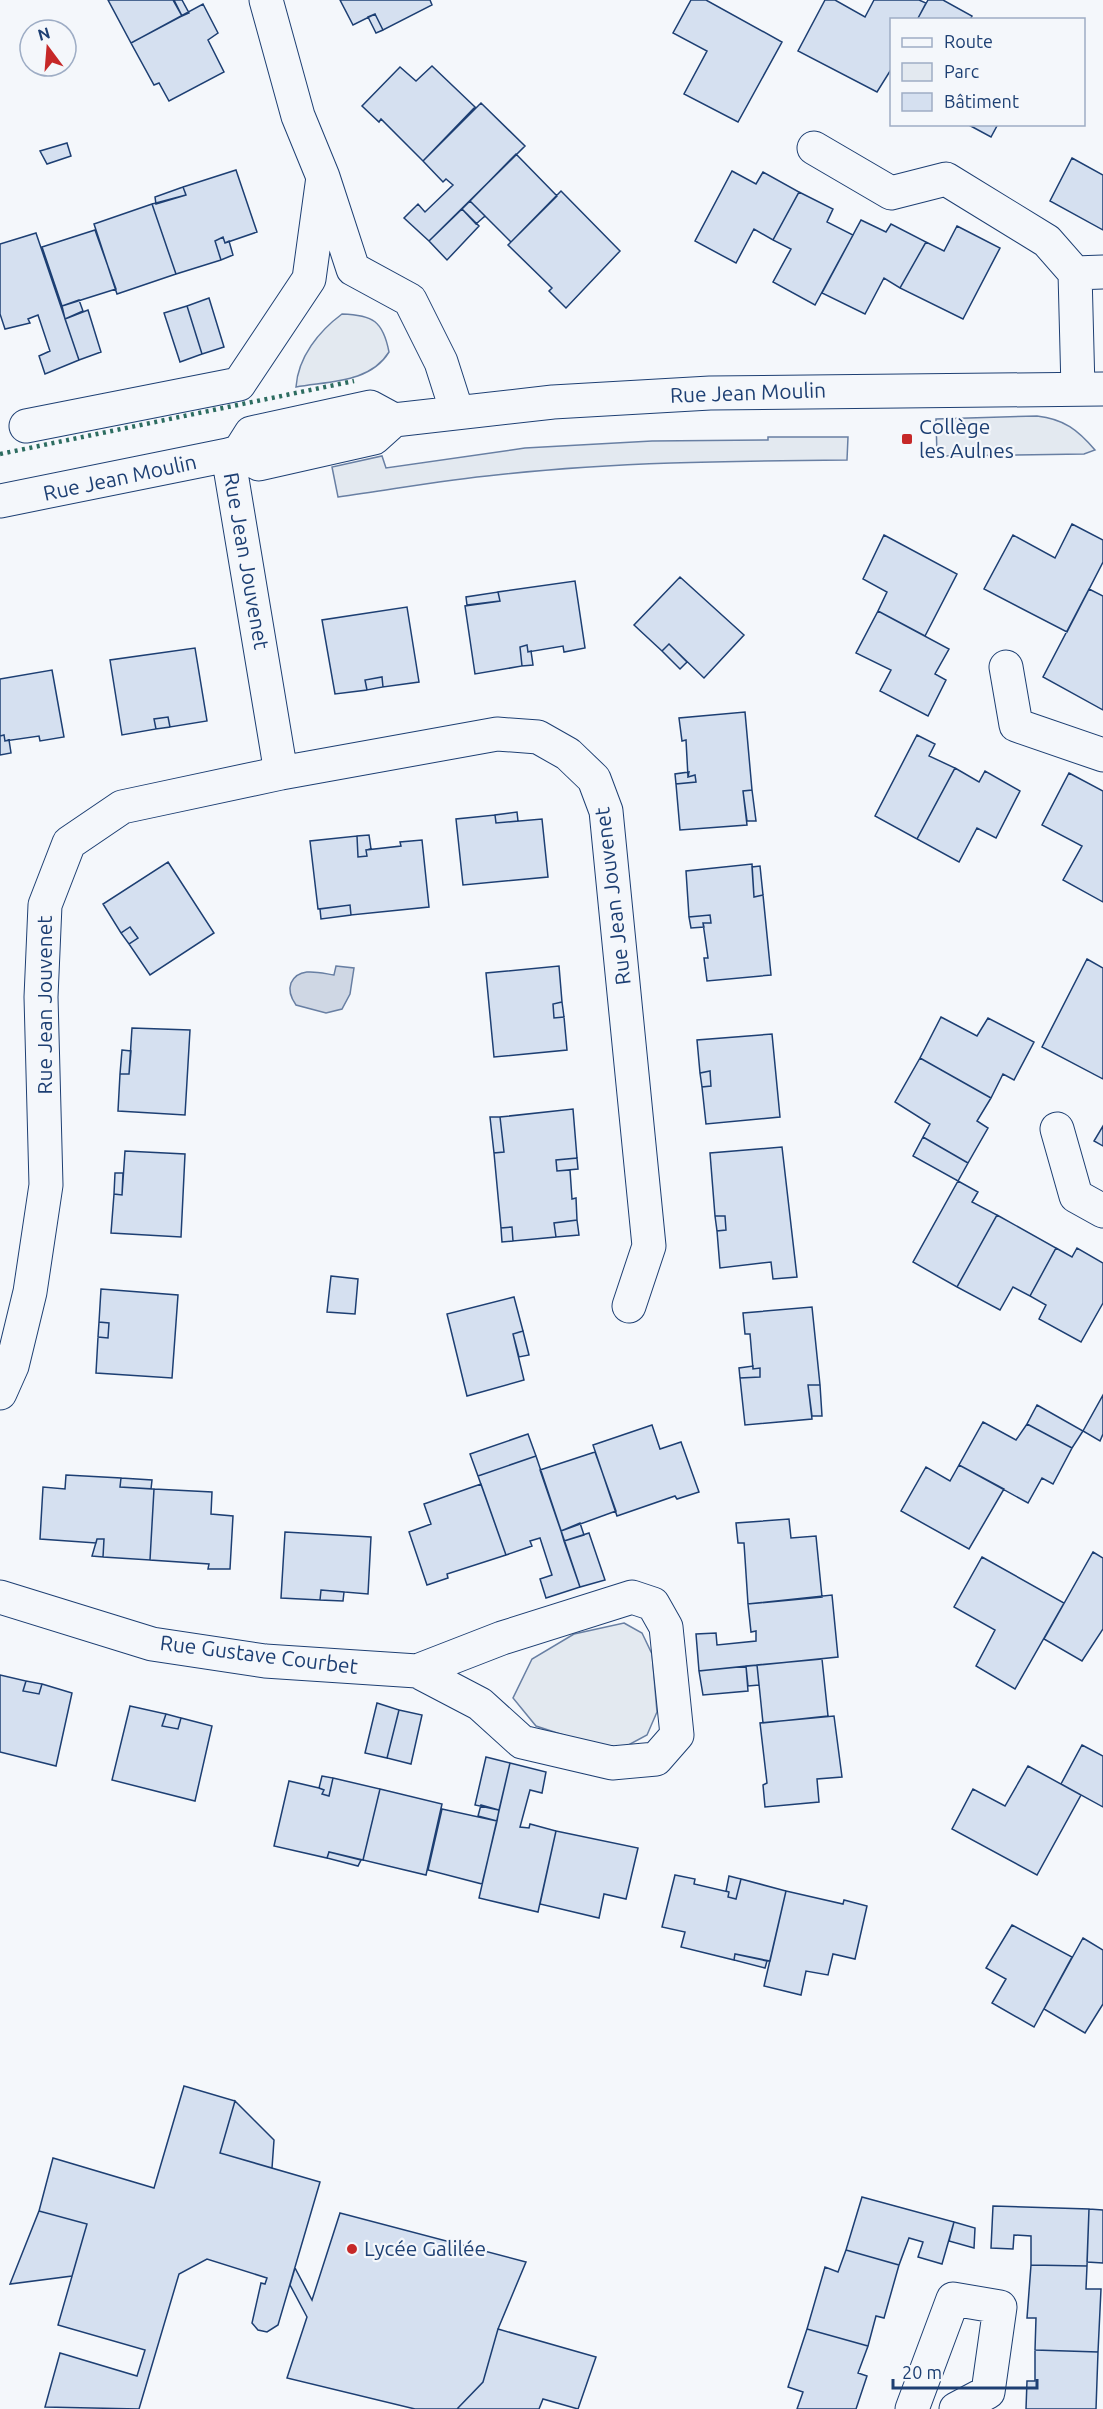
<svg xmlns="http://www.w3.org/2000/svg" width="1103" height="2409" viewBox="0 0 1103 2409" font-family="Ubuntu,sans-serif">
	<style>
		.green { fill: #e3e9f0; stroke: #687fa3; stroke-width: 1.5 }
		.water { fill: #cfd7e4; stroke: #687fa3; stroke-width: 1.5 }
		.building { fill: #d5e0f0; stroke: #1d3f73; stroke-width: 1.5 }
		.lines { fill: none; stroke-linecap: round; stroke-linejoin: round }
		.street-casing { stroke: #1d3f73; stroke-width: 35 }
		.street { stroke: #f4f7fb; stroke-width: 33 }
		.hedge { stroke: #2c6c60; stroke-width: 4.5; stroke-dasharray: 3 4.5; stroke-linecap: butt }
		.poi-dot { fill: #c62828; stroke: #f4f7fb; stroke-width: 2 }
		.labels { text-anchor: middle; stroke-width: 4.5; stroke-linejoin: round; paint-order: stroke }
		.street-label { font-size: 21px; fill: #1d3f73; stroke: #f4f7fb }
		.poi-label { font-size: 21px; fill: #1d3f73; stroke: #f4f7fb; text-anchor: start }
	</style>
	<rect width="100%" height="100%" fill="#f4f7fb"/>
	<path class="green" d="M342,314C373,315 383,321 389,352C370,383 329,381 296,387C298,357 319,331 342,314Z
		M1037,416C1064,419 1078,430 1095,450L1084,454L937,456L936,419Z
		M768,437H848L847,460C730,461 613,462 496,475C443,480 390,490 338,497L332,467L382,456L386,468L525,448L652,441L768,440Z
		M624,1623L642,1633L652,1654L657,1712L647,1735L621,1749L600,1747L536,1726L513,1698L532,1659L574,1634Z"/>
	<path class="water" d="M336,966L354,968L350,994L342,1009L326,1013L296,1005C291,998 288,991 291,983C299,966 320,973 334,975Z"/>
	<path class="building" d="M108,0H174L182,16L131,43Z
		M173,0H182L189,13L182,16Z
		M340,0H430L432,5L383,30L375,14L353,25Z
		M691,0H706L782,42L738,122L684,94L707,51L673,33Z
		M825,0H835L865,17L874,0H919L926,3L917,20H892V68L877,92L798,51Z
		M928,0H943L972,16L970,20H917Z
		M203,4L218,33L208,40L224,72L169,101L159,83L154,85L131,43Z
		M375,14L383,30L376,33L368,17Z
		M432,66L475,107L423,161L381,119L379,122L362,106L400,67L416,81Z
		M481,103L525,146L429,241L404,218L418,204L425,212L453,185L446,179L443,182L423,161Z
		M967,124H998L991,137Z
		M67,143L71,156L47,164L40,151Z
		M516,154L557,196L511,242L470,201Z
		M1072,158L1103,175V230L1050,201Z
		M236,170L257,232L225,243L223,237L215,241L221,260L176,274L152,204L186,195L183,187Z
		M732,171L756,184L763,172L799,192L773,240L754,229L736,263L695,241Z
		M183,187L186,195L156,204L155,197Z
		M561,191L620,251L566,308L549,291L552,288L508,245Z
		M799,192L833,209L827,222L853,235L815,305L773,282L791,249L773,240Z
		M470,201L485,216L476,224L462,209Z
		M152,204L176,274L117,294L94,224Z
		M462,209L479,226L447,260L429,241Z
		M861,220L886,232L891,224L926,242L900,288L884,278L865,314L822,293Z
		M957,226L1000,248L963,319L900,288L926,242L944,251Z
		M95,230L116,289L62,306L42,247Z
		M36,233L79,360L45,374L39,356L50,351L38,315L28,319L30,323L5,329L0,314V244Z
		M223,237L225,243L229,241L233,255L221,260L215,241Z
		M209,298L224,347L202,354L187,306Z
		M79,300L83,311L65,319L62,306Z
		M187,306L202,354L180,362L164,313Z
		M88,310L101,352L79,360L65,319Z
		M1072,524L1103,540V562L1067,632L984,589L1013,535L1055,558Z
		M884,535L957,574L925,636L878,611L887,592L863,579Z
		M680,577L744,635L704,678L669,644L662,651L634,625Z
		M575,581L585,648L564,652L563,646L528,652L527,645L520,647L522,666L475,674L465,606L500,601L498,592Z
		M1089,589L1103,596V710L1043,677Z
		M498,592L500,601L467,605L466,597Z
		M407,607L419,682L383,687L382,677L365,680L367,690L335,694L322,620Z
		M878,611L949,649L935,674L946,680L928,716L880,691L891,670L856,653Z
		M669,644L687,662L680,669L662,651Z
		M527,645L528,652L531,651L533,665L522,666L520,647Z
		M195,648L207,721L170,727L168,717L154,719L156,729L122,735L110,660Z
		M52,670L64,737L40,741L39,736L5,741L4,735L0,736V679Z
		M382,677L383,687L367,690L365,680Z
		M745,712L752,790L743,791L747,825L680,830L676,784L696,782L695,775L688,777L686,740L682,741L679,718Z
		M168,717L170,727L156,729L154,719Z
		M4,735L5,741L9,740L11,753L0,755V736Z
		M917,735L935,744L929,756L955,768L917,839L875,816Z
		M955,768L979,782L985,771L1020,791L996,838L977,828L959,862L917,839Z
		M689,772L688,777L695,775L696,782L676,784L675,774Z
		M1069,773L1103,791V902L1063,880L1082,846L1042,825Z
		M752,790L756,821H747L743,791Z
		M517,812L518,821L496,823L495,815Z
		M495,815L496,823L542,819L548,877L463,885L456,819Z
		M369,835L371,849L366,850L367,856L358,857L357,836Z
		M357,836L358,857L367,856L366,850L401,846L400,842L422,840L429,907L351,915L350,905L318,909L310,841Z
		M168,862L214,933L150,975L129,944L138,938L130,927L121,933L103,904Z
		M752,864L754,897L763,895L771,975L707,981L704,958H708L703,923H711L710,915L689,917L686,871Z
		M760,866L763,895L754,897L752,867Z
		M350,905L351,915L321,919L320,909Z
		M710,915L711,923H703L704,927L691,928L689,917Z
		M130,927L138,938L129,944L121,933Z
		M1087,959L1103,968V1079L1042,1047Z
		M559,966L562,1002L553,1004L554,1018L564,1017L567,1050L494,1057L486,973Z
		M562,1002L564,1017L554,1018L553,1004Z
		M941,1017L977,1036L988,1018L1034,1042L1014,1080L1003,1074L991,1098L920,1058Z
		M132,1028L190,1030L185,1115L118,1111L120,1074H129Z
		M772,1034L780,1117L706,1124L702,1087L711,1086L710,1071L700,1073L697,1040Z
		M122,1050L131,1051L129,1074H120Z
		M920,1058L991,1098L977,1121L988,1128L968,1163L923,1137L930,1124L895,1102Z
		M710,1071L711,1086L702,1087L700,1073Z
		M573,1109L577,1158L556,1160L557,1171L570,1170L572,1199L576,1198L577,1220L554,1223L556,1237L513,1241L512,1227L501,1228L494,1153L504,1152L500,1117Z
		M490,1117H500L504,1152L494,1153Z
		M1103,1126V1146L1094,1141Z
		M923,1137L968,1163L958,1181L913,1156Z
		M782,1147L797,1277L773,1279L771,1262L720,1268L717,1231L726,1230L725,1216H715L710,1153Z
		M125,1151L185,1154L181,1237L111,1233L114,1194L122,1195Z
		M577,1158L578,1169L557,1171L556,1160Z
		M115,1173H123L122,1195L114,1194Z
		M958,1181L978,1192L972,1202L997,1215L957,1287L913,1262Z
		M997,1215L1056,1248L1030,1296L1013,1287L1000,1310L957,1287Z
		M715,1216H725L726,1230L717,1231Z
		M577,1220L579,1235L556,1237L554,1223Z
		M512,1227L513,1241L502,1242L501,1228Z
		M1056,1248L1072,1257L1077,1248L1103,1263V1303L1081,1342L1039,1319L1046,1305L1030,1296Z
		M331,1276L358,1279L355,1314L327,1312Z
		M101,1289L178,1295L172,1378L96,1373L98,1337L108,1338L109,1323L99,1322Z
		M514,1297L523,1331L513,1334L524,1380L467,1396L447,1314Z
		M812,1307L820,1385H808L812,1419L745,1425L740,1378L760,1377V1368L753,1369L750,1334H745L743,1313Z
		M99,1322L109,1323L108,1338L98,1337Z
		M523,1331L529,1355L519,1357L513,1334Z
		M753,1366V1369L760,1368V1377L740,1378L739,1368Z
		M808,1385H820L822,1416H812Z
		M1103,1395V1434L1100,1441L1083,1431Z
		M1037,1405L1083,1431L1072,1448L1027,1424Z
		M983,1422L1016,1440L1027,1424L1072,1448L1053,1484L1042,1478L1028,1503L959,1465Z
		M652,1425L660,1449L681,1442L699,1492L677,1499L675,1496L617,1516L593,1445Z
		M528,1434L536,1456L478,1476L470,1454Z
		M595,1452L616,1511L561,1531L540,1470Z
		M536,1456L580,1587L546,1598L540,1579L552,1575L540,1538L530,1541L532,1546L506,1555L478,1476Z
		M959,1465L1004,1489L969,1549L901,1511L926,1467L950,1481Z
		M66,1475L121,1478L120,1487L154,1489L150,1560L103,1557L104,1539H97L96,1543L40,1539L43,1487L65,1489Z
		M121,1478L152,1480L151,1489L120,1487Z
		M481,1484L506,1555L447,1574L448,1578L427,1585L409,1532L431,1524L424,1504Z
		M154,1489L212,1492L211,1514L233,1516L230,1569H208L209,1564L150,1560Z
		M789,1519L791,1538L816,1536L822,1597L748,1604L744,1543H738L736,1523Z
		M580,1523L584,1535L564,1541L561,1531Z
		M285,1532L371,1537L368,1594L321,1590L320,1600L281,1598Z
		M589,1533L605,1580L580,1587L564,1541Z
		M97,1539H104L103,1557L92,1556Z
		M1093,1552L1103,1558V1629L1082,1661L1044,1639Z
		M982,1557L1064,1603L1015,1689L976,1666L995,1630L954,1607Z
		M321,1590L344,1592L343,1601L320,1600Z
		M832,1595L838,1657L699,1671L696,1634L716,1633L717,1645L756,1641V1631L751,1632L748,1604Z
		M822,1659L828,1716L763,1723L757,1665Z
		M757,1665L759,1685L748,1686L746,1666Z
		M746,1666L748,1691L703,1695L699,1671Z
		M0,1675L26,1681L23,1691L39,1694L42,1684L72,1693L56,1766L0,1752Z
		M26,1681L42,1684L39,1694L23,1691Z
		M377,1703L399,1710L387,1758L365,1753Z
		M130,1706L166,1714L162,1726L178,1729L181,1718L212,1726L195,1801L112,1780Z
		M399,1710L422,1715L411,1764L387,1758Z
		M166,1714L181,1718L178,1729L162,1726Z
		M834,1716L842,1777L817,1779L819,1802L765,1807L763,1785L767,1783L760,1723Z
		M1082,1745L1103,1756V1807L1061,1784Z
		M486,1757L510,1763L499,1810L475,1805Z
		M510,1763L546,1772L542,1793L530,1790L520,1827L529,1828L530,1824L556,1831L538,1912L479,1898Z
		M1028,1766L1081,1795L1037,1875L952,1829L973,1789L1005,1806Z
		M322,1776L333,1778L329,1796L322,1794L324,1790L319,1788Z
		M333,1778L380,1789L363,1860L329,1852L327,1858L274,1846L289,1781L319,1788L324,1790L322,1794L329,1796Z
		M380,1789L442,1804L426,1875L363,1860Z
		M481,1805L499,1810L497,1821L478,1816Z
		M442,1809L497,1821L482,1884L428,1870Z
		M556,1831L638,1848L626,1899L604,1894L599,1918L540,1904Z
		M329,1852L361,1860L358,1866L327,1858Z
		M675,1875L695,1879L694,1884L729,1892L728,1897L736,1899L741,1879L786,1891L770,1961L735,1954L734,1960L681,1947L685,1932L662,1927Z
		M729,1876L741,1879L736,1899L728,1897L729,1892L726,1891Z
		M786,1891L843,1904L844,1900L867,1906L855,1959L833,1954L828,1975L806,1971L801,1995L764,1986Z
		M1012,1925L1072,1957L1034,2027L992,2003L1006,1979L986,1968Z
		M1083,1938L1103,1950V2004L1085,2033L1044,2009Z
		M735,1954L767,1961L765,1968L734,1960Z
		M184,2086L235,2101L220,2153L320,2182L278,2325L267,2332L258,2330L252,2323L261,2283L265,2284L267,2278L207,2259L179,2274L139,2409L45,2407L60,2353L137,2376L145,2350L58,2325L87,2224L39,2211L53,2158L154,2188Z
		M235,2101L274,2140L272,2168L220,2153Z
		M862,2197L954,2222L942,2264L918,2257L923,2242L909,2238L899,2265L846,2250Z
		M993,2206L1089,2209L1087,2266L1031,2265V2236L1014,2235L1013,2249L991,2248Z
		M1089,2209L1103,2210V2263L1087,2262Z
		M39,2211L87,2224L72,2276L10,2284Z
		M340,2213L526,2262L498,2329L483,2382L457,2409H415L287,2378L307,2317L290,2285L295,2268L312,2300Z
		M954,2222L975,2228L974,2248L949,2241Z
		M846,2250L899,2265L884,2318L876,2316L868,2346L807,2329L825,2267L838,2272Z
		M1031,2265L1087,2266L1086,2289H1101L1098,2352L1035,2350L1036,2318H1027Z
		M498,2329L596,2357L578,2409L543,2399L539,2409H457L483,2382Z
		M807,2329L868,2346L858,2373L867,2376L856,2409H797L803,2392L788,2387Z
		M1035,2350L1098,2352L1096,2409H1026L1027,2381H1035Z"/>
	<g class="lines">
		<defs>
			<path id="street" d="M266,0L298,116L323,177
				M814,148L891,193L946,179L1047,241L1075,273L1103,272
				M1075,273L1078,389
				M26,426L239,384L309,279L323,177L353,269L410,300L441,362L457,412
				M239,452L259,464L374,438L394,420
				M228,455L281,773
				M0,501L228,455L239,452L251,433L370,407L394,420L553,402L710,393L1103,389
				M1006,667L1016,725L1103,755
				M1057,1129L1076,1196L1103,1211
				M0,1393L12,1366L30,1292L46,1185L41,997L45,905L69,843L122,807L281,773L497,734L538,737L568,754L594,779L606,811L649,1246L629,1306
				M0,1597L152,1644L265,1661L417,1671L480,1704L522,1742L612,1763L656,1759L677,1735L666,1627L653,1604L632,1597L502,1638L417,1671
				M912,2409L953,2299L1000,2307L988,2392L956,2409"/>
		</defs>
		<use href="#street" class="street-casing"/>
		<use href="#street" class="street"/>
		<path class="hedge" d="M0,454L354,381"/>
	</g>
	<g class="poi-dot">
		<rect x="901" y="433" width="12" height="12" rx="3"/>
		<circle cx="352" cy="2249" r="6"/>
	</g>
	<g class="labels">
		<g class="street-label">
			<text transform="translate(748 393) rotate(-2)" y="7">Rue Jean Moulin</text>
			<text transform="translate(120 478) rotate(-12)" y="7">Rue Jean Moulin</text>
			<text transform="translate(246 561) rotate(80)" y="7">Rue Jean Jouvenet</text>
			<text transform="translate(613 896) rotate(-97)" y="7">Rue Jean Jouvenet</text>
			<text transform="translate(45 1005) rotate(-90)" y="7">Rue Jean Jouvenet</text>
			<text transform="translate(259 1655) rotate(7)" y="7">Rue Gustave Courbet</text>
		</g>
		<g class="poi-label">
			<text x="919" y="434">Collège<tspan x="919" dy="24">les Aulnes</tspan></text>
			<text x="364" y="2256">Lycée Galilée</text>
		</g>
	</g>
	<rect x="890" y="18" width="195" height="108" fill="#f4f7fb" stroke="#9eadc5" stroke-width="1.5"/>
	<rect x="902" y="38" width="30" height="9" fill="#f4f7fb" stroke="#9eadc5" stroke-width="1.5"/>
	<text x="944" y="48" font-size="18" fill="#1d3f73">Route</text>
	<rect x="902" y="63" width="30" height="18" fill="#e3e9f0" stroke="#9eadc5" stroke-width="1.5"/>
	<text x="944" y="78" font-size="18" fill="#1d3f73">Parc</text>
	<rect x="902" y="93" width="30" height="18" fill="#d5e0f0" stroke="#9eadc5" stroke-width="1.5"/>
	<text x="944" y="108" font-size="18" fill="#1d3f73">Bâtiment</text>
	<g transform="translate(48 48) rotate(344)"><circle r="28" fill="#f4f7fb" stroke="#9eadc5" stroke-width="1.5"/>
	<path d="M0-4.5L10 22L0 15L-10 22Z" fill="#c62828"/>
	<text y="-9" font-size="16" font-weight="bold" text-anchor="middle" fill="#1d3f73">N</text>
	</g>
	<path d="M893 2379v9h144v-9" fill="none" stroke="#1d3f73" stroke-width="3"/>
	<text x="902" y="2379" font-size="18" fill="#1d3f73" stroke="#f4f7fb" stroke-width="4.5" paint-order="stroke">20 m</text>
</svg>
